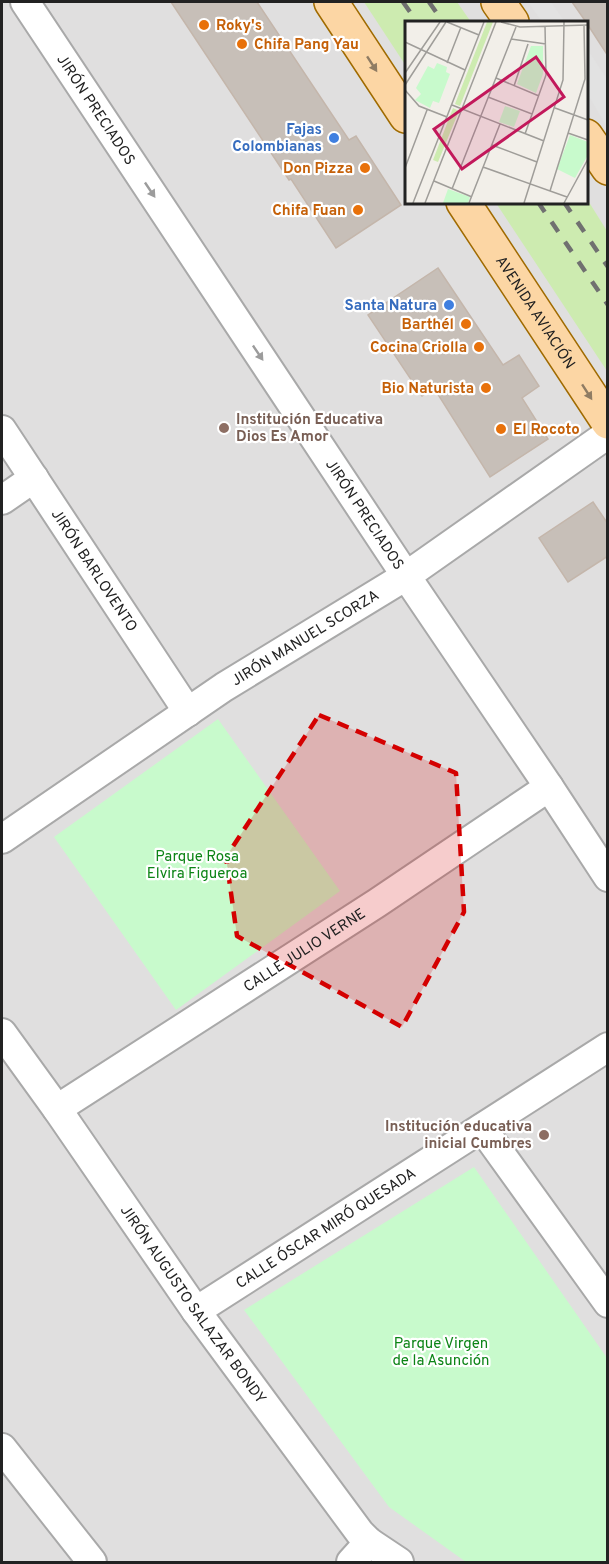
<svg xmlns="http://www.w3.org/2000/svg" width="609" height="1564" viewBox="0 0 609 1564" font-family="Overpass,sans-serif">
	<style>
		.residential { fill: #e0dfdf; fill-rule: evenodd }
		.grass { fill: #cdebb0 }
		.park { fill: #c8facc }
		.parking { fill: #e2e2e2 }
		.building { fill: #c7bfb8; stroke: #c4b6ab; stroke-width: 1.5 }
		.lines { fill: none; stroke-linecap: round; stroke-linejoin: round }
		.street-casing { stroke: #a9a9a9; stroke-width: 32 }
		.primary-casing { stroke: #a06b00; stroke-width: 36 }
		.street { stroke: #fff; stroke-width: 28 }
		.primary { stroke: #fcd6a4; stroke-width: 33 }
		.rail { stroke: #707070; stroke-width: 4.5; stroke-dasharray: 12 12; stroke-linecap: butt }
		.oneway { fill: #8f7c63 }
		.oneway2 { fill: #9c9c9c }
		.marked { fill: #d40000; fill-opacity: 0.2; stroke: #d40000; stroke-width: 4.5; stroke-dasharray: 12 8; stroke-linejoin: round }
		.food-dot { fill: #e8710a; stroke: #fff; stroke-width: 2 }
		.shop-dot { fill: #3f7fe0; stroke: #fff; stroke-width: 2 }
		.education-dot { fill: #8d6e63; stroke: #fff; stroke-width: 2 }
		.labels { text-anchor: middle; stroke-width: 4.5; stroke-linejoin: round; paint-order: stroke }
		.food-label { font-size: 15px; font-weight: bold; fill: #c56008; stroke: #fff; text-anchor: end }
		.street-label { font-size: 15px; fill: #222; stroke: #fff }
		.shop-label { font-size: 15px; font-weight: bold; fill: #366cbe; stroke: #fff; text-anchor: end }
		.education-label { font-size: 15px; font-weight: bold; fill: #785e54; stroke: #fff; text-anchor: start }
		.park-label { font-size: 15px; fill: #0c8416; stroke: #fff }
		.inset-road { fill: none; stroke: #9f9d99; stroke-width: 1.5 }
		.view { fill: #c2185b; fill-opacity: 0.15; stroke: #c2185b; stroke-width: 3 }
		.inset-edge { fill: none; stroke: #222; stroke-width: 3 }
	</style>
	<rect width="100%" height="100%" fill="#f2efe9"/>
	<path class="residential" d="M2,2H607V1562H2ZM406,22H586V202H406Z"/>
	<path class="grass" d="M364,2H457L471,22H406V66Z
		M587,199L607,231V371L496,203L586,202Z"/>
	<path class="park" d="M218,719L340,891L176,1010L54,837Z
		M474,1167L607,1358V1562H466L389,1507L244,1310Z"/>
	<path class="parking" d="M528,2H551L565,22H542Z
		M586,47L607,79V127L587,93Z"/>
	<path class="building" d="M171,2H257L349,140L356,136L401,205L336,248L291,179L289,180Z
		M572,2H608V56L586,22Z
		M438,268L503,365L519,355L539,386L522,398L548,439L490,477L434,388L422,396L368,315Z
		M593,502L608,524V556L568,582L539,538Z"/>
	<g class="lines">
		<defs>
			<g id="street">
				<path id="s1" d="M25,2L406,576L549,787L608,877"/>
				<path id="s2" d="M2,430L188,712"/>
				<path d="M2,500L34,478"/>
				<path id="s3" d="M2,839L224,687L406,576L608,434"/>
				<path id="s4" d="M2,1033L57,1109L196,1311L360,1533L369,1542L399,1562"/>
				<path id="s5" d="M57,1109L377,903L549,787"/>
				<path d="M482,1128L608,1303"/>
				<path id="s6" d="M196,1311L608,1047"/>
				<path d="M2,1448L92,1562"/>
				<path d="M351,1562L369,1542"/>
			</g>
			<g id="primary">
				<path d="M331,2L406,116"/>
				<path d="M498,2L512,22"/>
				<path d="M586,136L608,168"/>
				<path id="s7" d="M463,202L608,422"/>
			</g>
		</defs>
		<use href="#street" class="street-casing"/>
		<use href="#primary" class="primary-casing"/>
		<use href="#street" class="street"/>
		<use href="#primary" class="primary"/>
		<path class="rail" d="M403,2L417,22
			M429,2L443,22
			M538,202L608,305
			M564,202L608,267"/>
	</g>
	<defs><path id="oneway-solid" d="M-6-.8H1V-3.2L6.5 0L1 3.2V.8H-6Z" transform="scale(1.5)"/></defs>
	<g class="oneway">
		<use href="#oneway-solid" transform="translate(372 64) rotate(57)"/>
		<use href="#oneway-solid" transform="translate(587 392) rotate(57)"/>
	</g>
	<g class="oneway2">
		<use href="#oneway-solid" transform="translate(150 190) rotate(56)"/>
		<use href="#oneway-solid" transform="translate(258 353) rotate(56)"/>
	</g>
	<path class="marked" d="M319,715L456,773L464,912L402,1027L237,936L226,857Z"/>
	<g class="food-dot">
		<circle cx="204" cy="25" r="6"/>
		<circle cx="242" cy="44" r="6"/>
		<circle cx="365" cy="168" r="6"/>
		<circle cx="358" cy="210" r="6"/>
		<circle cx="466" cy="324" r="6"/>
		<circle cx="479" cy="347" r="6"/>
		<circle cx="486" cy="388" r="6"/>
		<circle cx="501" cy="429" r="6"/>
	</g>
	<g class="shop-dot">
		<circle cx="334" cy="138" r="6"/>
		<circle cx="449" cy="305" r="6"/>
	</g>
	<g class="education-dot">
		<circle cx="224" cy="428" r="6"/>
		<circle cx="544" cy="1135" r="6"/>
	</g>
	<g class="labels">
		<g class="food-label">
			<text x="216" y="30" text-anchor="start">Roky's</text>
			<text x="254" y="49" text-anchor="start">Chifa Pang Yau</text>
			<text x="353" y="173">Don Pizza</text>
			<text x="346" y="215">Chifa Fuan</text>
			<text x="454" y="329">Barthél</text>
			<text x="467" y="352">Cocina Criolla</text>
			<text x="474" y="393">Bio Naturista</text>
			<text x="513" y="434" text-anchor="start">El Rocoto</text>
		</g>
		<g class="street-label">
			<text dy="5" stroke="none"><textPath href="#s1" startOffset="129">JIRÓN PRECIADOS</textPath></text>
			<text dy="5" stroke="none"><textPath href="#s7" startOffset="132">AVENIDA AVIACIÓN</textPath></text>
			<text dy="5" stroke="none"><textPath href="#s1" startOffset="615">JIRÓN PRECIADOS</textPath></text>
			<text dy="5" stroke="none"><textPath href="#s2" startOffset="168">JIRÓN BARLOVENTO</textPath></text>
			<text dy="5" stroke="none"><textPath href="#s3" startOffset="364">JIRÓN MANUEL SCORZA</textPath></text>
			<text dy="5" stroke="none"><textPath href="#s5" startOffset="294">CALLE JULIO VERNE</textPath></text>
			<text dy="5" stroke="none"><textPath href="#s6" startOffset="154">CALLE ÓSCAR MIRÓ QUESADA</textPath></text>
			<text dy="5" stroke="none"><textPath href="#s4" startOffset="332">JIRÓN AUGUSTO SALAZAR BONDY</textPath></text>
		</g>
		<g class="shop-label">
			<text x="322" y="134">Fajas<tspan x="322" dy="17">Colombianas</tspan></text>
			<text x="437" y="310">Santa Natura</text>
		</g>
		<g class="education-label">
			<text x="236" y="424">Institución Educativa<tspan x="236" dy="17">Dios Es Amor</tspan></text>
			<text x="532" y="1131" text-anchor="end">Institución educativa<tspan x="532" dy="17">inicial Cumbres</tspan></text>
		</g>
		<g class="park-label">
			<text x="197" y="861">Parque Rosa<tspan x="197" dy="17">Elvira Figueroa</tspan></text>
			<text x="441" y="1348">Parque Virgen<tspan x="441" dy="17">de la Asunción</tspan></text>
		</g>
	</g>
	<g transform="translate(405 21)">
		<rect width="183" height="183" fill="#f2efe9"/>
		<path d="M82,1H88L55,85L50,83ZM48,87L54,90L33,141L28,139Z" fill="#cdebb0"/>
		<path d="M126,25H138V53L131,72L112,63ZM32,42L42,46L41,51L45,53L34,82L28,80L25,87L10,79L16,73L11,67L23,45L29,48ZM100,85L115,90L109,106L94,101ZM165,114L183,121V134L170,157L152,148ZM43,168L65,176L63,182H38Z" fill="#c8facc"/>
		<path class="inset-road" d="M42,1L74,14M96,1L115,6L183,4M106,18L141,23M0,21L60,49M42,42L56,6M0,52L35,1M91,57L134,75M0,64L41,1M109,65L123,23M0,69L14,85L42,96M83,76L127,93M47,84L139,120M150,87L183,99M163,112L183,119M120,113L141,54L140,5M87,124L132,141M78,146L162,176M0,147L22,89M29,160L67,176M47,168L111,6M145,170L180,58L179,4M8,182L79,1M20,182L91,1M64,182L95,103M119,182L158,59L159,1M159,182L183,138"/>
		<path class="view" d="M131,36L159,76L57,148L29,108Z"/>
		<rect width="183" height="183" class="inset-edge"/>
	</g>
	<rect width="609" height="1564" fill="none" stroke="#222222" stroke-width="6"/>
</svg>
